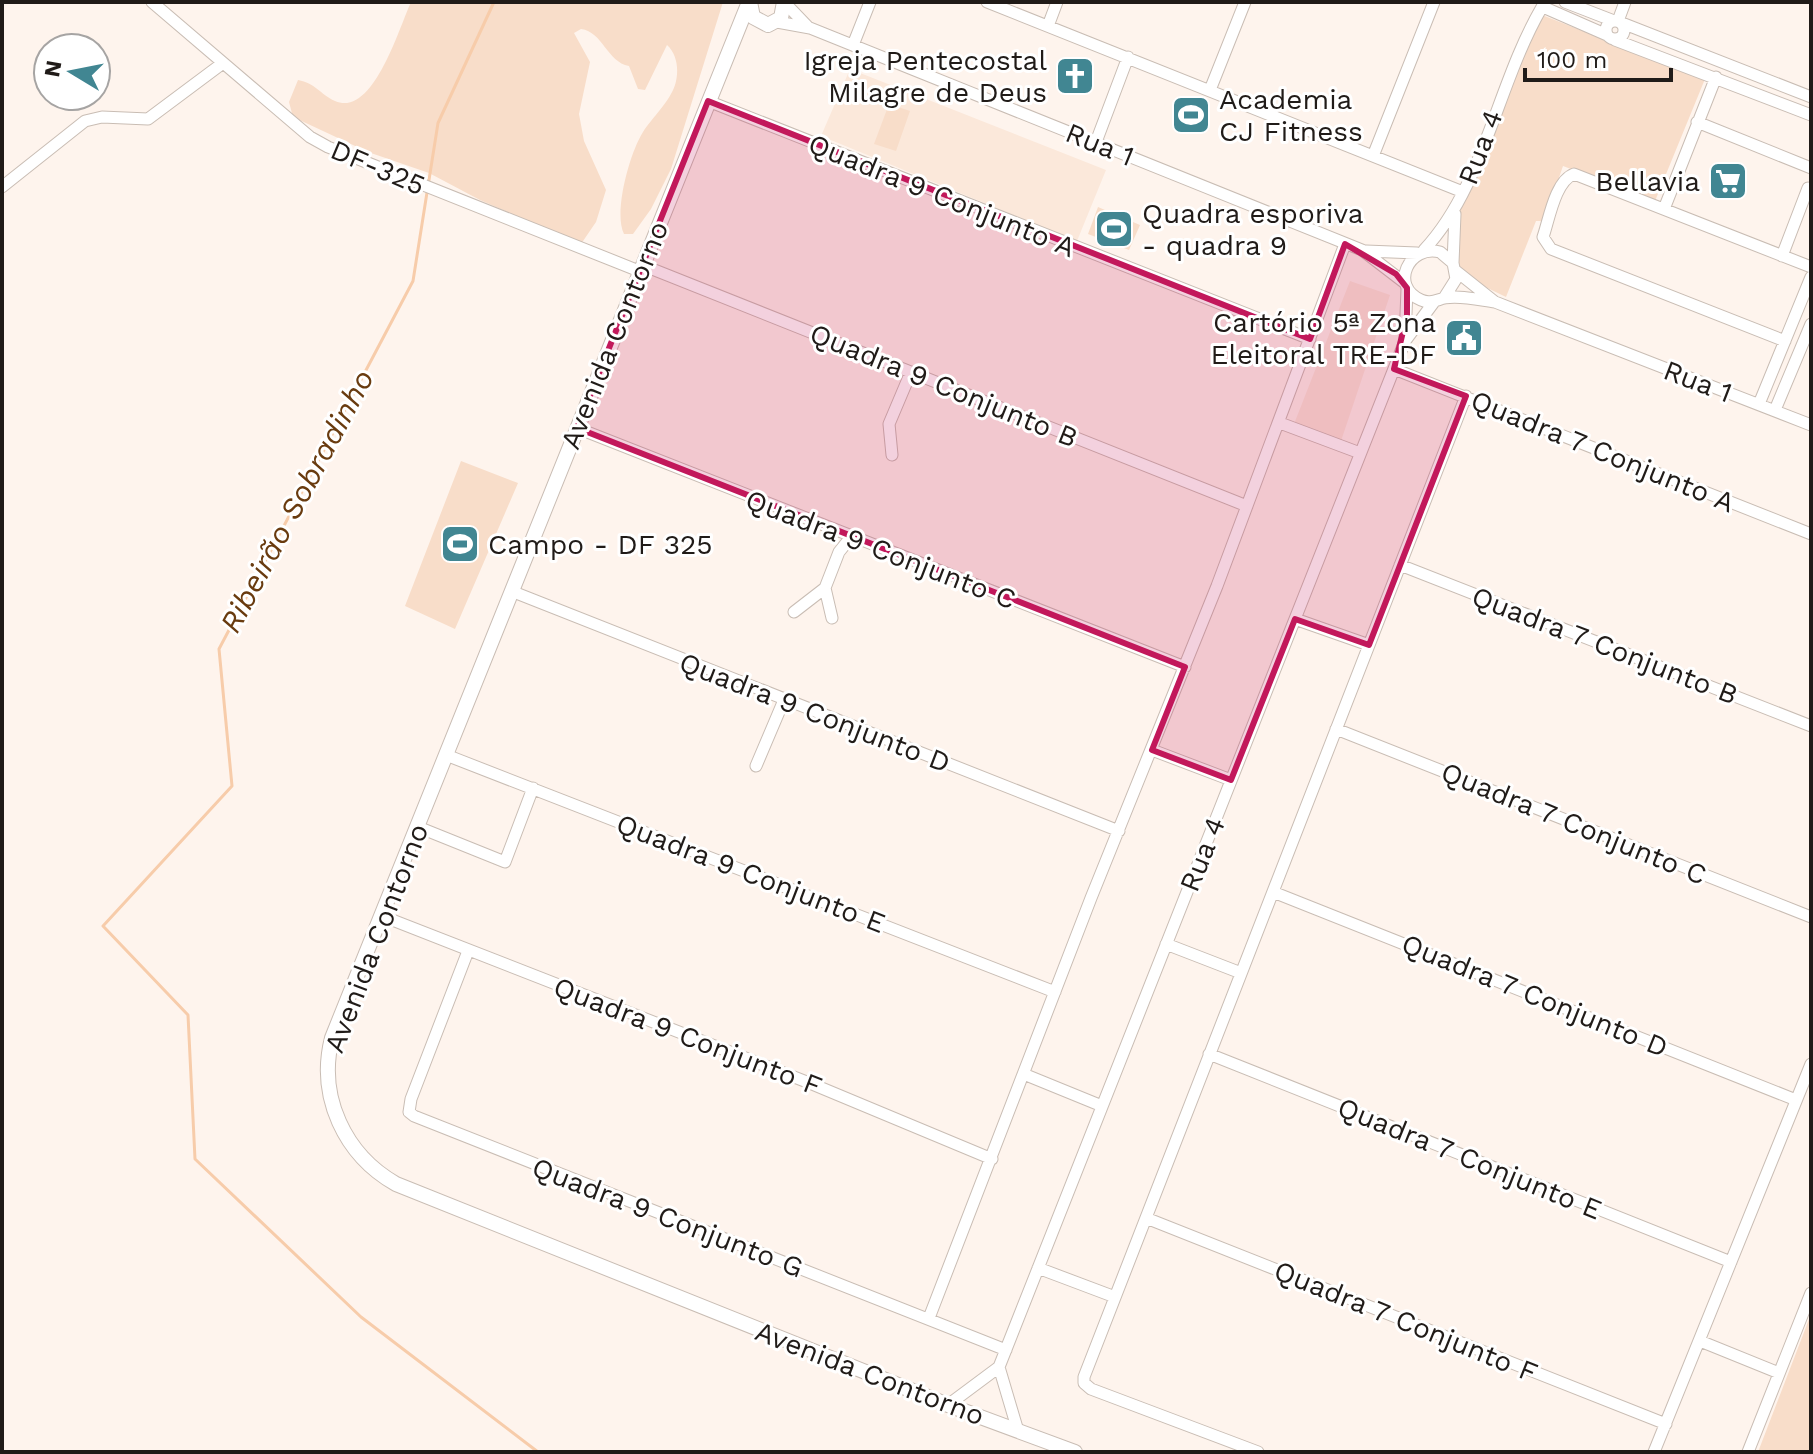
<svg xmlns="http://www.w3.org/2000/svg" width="1813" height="1454" viewBox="0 0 1813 1454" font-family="'Work Sans',sans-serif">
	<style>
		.built { fill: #fbe8da }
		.green { fill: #f8ddc9 }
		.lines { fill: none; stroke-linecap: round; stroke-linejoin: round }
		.stream { stroke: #f7ccaa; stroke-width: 3 }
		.minor-casing { stroke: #c9bdb4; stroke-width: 13 }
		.major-casing { stroke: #c9bdb4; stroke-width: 16 }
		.minor { stroke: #fff; stroke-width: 11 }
		.major { stroke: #fff; stroke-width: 14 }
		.marked { fill: #c2185b; fill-opacity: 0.2; stroke: #c2185b; stroke-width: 6; stroke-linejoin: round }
		.labels { text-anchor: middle; stroke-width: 6; stroke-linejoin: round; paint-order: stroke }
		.poi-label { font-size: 28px; fill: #201b18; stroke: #fff; text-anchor: end }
		.street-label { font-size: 28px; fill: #201b18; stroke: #fff }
		.water-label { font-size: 30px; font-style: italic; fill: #693b0f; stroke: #fff }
	</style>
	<rect width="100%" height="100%" fill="#fef4ed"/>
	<path class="built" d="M850,69L1106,170L1077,241L821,136Z
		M1350,281L1390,295L1341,441L1294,424Z"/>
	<path class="green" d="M411,2H723L671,169L651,209L633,234H624C613,213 630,152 643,132C652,118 670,101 675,85C679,72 678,55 667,45L645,90L638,89L629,66C607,62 603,32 581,29L574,33L590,62L579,114L584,141L606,190L596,222L581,244L480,200L429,173L368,152L293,117L289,102L298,80C315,83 320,94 335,101C373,118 399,28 411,2Z
		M1542,15L1705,79L1655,201L1563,166L1544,221H1536L1506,297L1471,280L1457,263L1455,218L1527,42Z
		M889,104L910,111L896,151L874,144Z
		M1098,207L1140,225L1129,250L1088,234Z
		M461,461L518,483L455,629L405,606Z
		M1811,1314V1452H1758Z"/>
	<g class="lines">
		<path class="stream" d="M494,2L438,123L413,281L219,649L232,786L103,926L188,1015L195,1159L361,1317L538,1452"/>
		<defs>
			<path id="minor" d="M152,2L310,137L328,147L639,271
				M987,2L1463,192
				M1565,2L1614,21
				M785,3L809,28
				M1543,7L1607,35
				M1606 30a9 9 0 1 1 18 0a9 9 0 1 1-18 0Z
				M1618,21L1625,2
				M777,22L810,28L1362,250L1405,283
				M1622,23L1811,97
				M1048,26L1057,2
				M1615,40L1811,115
				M853,45L870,2
				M1210,90L1245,2
				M708,101L1310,339
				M1697,122L1811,168
				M1096,142L1128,57
				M1373,156L1434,2
				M2,187L85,121L102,117L148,119L223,63
				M1664,209L1716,77
				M1424,250C1484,186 1497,84 1542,7
				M1366,251L1417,253
				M1782,256L1808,188
				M1453,263L1455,214
				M642,265L1247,506
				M1456,271L1495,302
				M1444,298L1456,279L1453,263L1440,252C1409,244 1389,286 1421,300C1430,304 1436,300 1445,298C1460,295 1480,300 1495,302L1811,425
				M1405,340L1407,289
				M1785,341L1551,249L1543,237C1549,220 1555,181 1574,174L1811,267
				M1394,369L1811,534
				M1759,404L1811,277
				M1775,410L1811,324
				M1280,423L1360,453
				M577,428L1185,667
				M892,455L889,424L911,372
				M1400,565L1811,726
				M825,588L832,618
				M511,591L1119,831
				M794,612L825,588L839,552L851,537
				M1295,619L1369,645
				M1336,729L1811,917
				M1152,750L1231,780
				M446,755L1055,992
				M756,766L784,700
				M418,827L505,862L533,788
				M1273,892L1796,1100
				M382,916L812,1084L992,1159
				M1166,944L1241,973
				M468,951L411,1099L409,1112L414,1116L1006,1350
				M1209,1054L1731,1262
				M1026,1075L1102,1106
				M1146,1218L1666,1424
				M1038,1268L1115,1297
				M929,1318L1091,898L1217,586L1345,244
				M1700,1341L1779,1373
				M999,1367L1018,1431
				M948,1405L999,1367L1405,341L1434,302
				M1258,1452L1091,1389L1084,1383V1377L1466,396
				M1654,1452L1811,1064
				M1748,1452L1811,1293"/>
			<path id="major" d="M749,2L332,1038C317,1097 345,1155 396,1184L948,1405L1075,1452
				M750,2L753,17L768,25L781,18L784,2"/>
		</defs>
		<use href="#minor" class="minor-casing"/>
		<use href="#major" class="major-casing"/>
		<use href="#minor" class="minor"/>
		<use href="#major" class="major"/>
	</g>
	<path class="marked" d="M708,101L1310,339L1345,244L1396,274L1407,288V315L1394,369L1466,396L1369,645L1295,619L1231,780L1152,750L1185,667L577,428Z"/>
	<defs>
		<symbol id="church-square" viewBox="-11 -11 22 22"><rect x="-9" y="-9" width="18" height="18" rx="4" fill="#418692" stroke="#fff"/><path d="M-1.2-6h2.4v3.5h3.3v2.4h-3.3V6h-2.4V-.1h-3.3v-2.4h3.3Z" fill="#fff"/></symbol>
		<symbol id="stadium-square" viewBox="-11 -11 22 22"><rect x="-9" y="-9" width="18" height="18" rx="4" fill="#418692" stroke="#fff"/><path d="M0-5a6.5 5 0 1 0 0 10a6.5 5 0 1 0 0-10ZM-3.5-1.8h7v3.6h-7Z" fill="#fff"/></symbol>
		<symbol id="supermarket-square" viewBox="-11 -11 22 22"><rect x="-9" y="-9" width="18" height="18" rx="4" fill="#418692" stroke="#fff"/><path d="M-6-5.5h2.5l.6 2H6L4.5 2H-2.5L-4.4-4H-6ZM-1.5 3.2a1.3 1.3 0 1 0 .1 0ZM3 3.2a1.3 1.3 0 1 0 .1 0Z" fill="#fff"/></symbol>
		<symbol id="civic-square" viewBox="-11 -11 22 22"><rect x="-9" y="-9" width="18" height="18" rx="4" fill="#418692" stroke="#fff"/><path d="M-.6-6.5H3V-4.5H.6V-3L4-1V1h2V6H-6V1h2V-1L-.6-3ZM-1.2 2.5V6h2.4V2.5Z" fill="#fff"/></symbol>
	</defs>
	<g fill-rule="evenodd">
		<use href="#church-square" x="1053" y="54" width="44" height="44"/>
		<use href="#stadium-square" x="1169" y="93" width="44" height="44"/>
		<use href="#supermarket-square" x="1706" y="159" width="44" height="44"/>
		<use href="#stadium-square" x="1092" y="207" width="44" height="44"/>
		<use href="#civic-square" x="1442" y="316" width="44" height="44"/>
		<use href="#stadium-square" x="438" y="522" width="44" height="44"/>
	</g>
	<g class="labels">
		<g class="poi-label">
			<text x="1047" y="70">Igreja Pentecostal<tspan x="1047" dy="32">Milagre de Deus</tspan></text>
			<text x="1219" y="109" text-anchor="start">Academia<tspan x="1219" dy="32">CJ Fitness</tspan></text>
			<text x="1700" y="191">Bellavia</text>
			<text x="1142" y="223" text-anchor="start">Quadra esporiva<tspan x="1142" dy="32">- quadra 9</tspan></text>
			<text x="1436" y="332">Cartório 5ª Zona<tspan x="1436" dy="32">Eleitoral TRE-DF</tspan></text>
			<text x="488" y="554" text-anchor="start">Campo - DF 325</text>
		</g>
		<g class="street-label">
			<text transform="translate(1100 144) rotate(22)" y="10">Rua 1</text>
			<text transform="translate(1480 147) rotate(-69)" y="10">Rua 4</text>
			<text transform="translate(378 167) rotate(23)" y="10">DF-325</text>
			<text transform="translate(942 195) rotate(22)" y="10">Quadra 9 Conjunto A</text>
			<text transform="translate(614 335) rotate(-68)" y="10">Avenida Contorno</text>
			<text transform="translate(1698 381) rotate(21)" y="10">Rua 1</text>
			<text transform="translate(944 385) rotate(22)" y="10">Quadra 9 Conjunto B</text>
			<text transform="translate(1603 451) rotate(22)" y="10">Quadra 7 Conjunto A</text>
			<text transform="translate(881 549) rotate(21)" y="10">Quadra 9 Conjunto C</text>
			<text transform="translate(1605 645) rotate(21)" y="10">Quadra 7 Conjunto B</text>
			<text transform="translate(815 712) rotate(21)" y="10">Quadra 9 Conjunto D</text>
			<text transform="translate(1574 823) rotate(22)" y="10">Quadra 7 Conjunto C</text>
			<text transform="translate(1202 854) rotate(-68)" y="10">Rua 4</text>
			<text transform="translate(751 873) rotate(21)" y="10">Quadra 9 Conjunto E</text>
			<text transform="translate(376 938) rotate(-69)" y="10">Avenida Contorno</text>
			<text transform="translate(1535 995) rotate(22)" y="10">Quadra 7 Conjunto D</text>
			<text transform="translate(688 1036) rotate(21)" y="10">Quadra 9 Conjunto F</text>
			<text transform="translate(1470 1158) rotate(22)" y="10">Quadra 7 Conjunto E</text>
			<text transform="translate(668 1217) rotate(21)" y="10">Quadra 9 Conjunto G</text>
			<text transform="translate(1406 1321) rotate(22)" y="10">Quadra 7 Conjunto F</text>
			<text transform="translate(870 1373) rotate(21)" y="10">Avenida Contorno</text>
		</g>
		<g class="water-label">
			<text transform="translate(297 501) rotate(-62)" y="10">Ribeirão Sobradinho</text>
		</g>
	</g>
	<rect width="1813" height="1454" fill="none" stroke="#201b18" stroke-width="8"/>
	<g transform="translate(72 72) rotate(280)"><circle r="38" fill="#ffffff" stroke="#a6a4a3" stroke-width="2"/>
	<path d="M0-6L14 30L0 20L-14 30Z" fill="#418692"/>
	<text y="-12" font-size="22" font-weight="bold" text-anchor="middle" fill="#201b18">N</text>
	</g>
	<path d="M1525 68v12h146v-12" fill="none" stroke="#201b18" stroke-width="4"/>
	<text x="1537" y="68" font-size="24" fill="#201b18" stroke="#ffffff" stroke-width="6" paint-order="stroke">100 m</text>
</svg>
